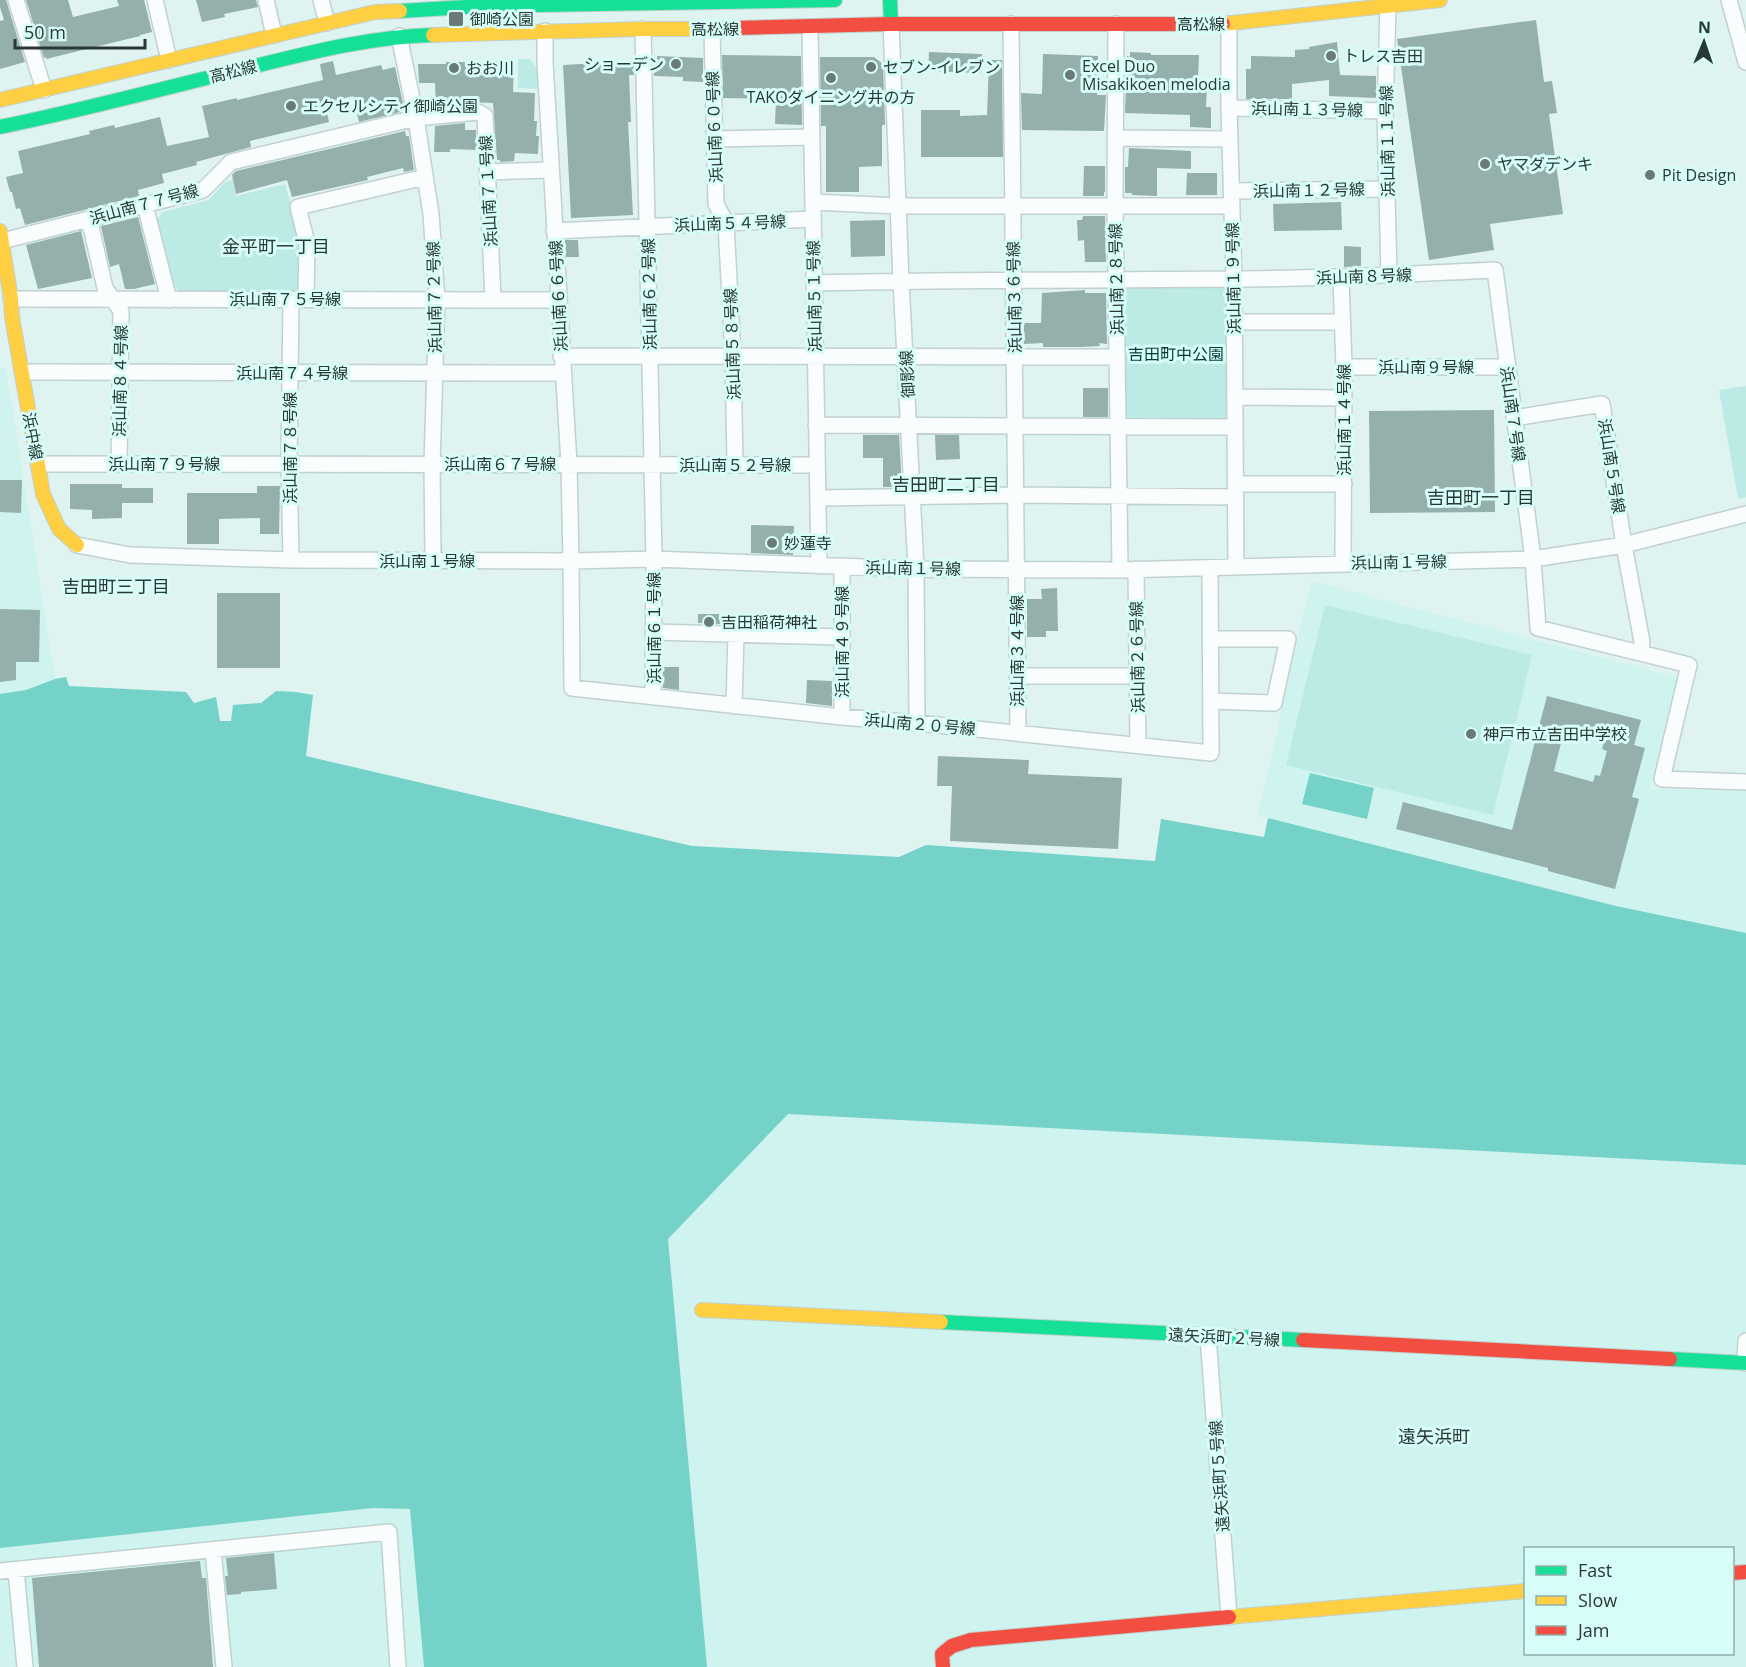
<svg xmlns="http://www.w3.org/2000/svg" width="1746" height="1667" viewBox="0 0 1746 1667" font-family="'Open Sans','Noto Sans JP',sans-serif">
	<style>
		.built { fill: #cff3ee; fill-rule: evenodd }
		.green { fill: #bceae4 }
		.water { fill: #75d2c8 }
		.building { fill: #94afac; fill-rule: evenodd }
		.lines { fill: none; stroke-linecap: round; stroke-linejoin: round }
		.street-casing { stroke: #c0d1ce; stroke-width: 18 }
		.fast-casing { stroke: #c0d1ce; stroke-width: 16 }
		.slow-casing { stroke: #c0d1ce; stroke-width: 16 }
		.jam-casing { stroke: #c0d1ce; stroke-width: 16 }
		.street { stroke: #fafdfd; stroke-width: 15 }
		.fast { stroke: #16e098; stroke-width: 14 }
		.slow { stroke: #ffcf43; stroke-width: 14 }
		.jam { stroke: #f24e42; stroke-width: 14 }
		.poi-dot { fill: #697a77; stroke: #d6fdf7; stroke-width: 2 }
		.labels { text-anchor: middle; stroke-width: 6; stroke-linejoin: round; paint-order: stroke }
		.poi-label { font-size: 16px; fill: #293836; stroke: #d6fdf7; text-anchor: start }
		.street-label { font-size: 16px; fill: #293836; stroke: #d6fdf7 }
		.park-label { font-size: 16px; fill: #003b36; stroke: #d6fdf7 }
		.neighbourhood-label { font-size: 18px; fill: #293836; stroke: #d6fdf7 }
	</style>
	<rect width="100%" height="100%" fill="#dff4f1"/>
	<path class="built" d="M0,368H6L55,679L26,690L0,694Z
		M1311,581L1679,678L1651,789L1746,791V933L1616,906L1258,816Z
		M788,1114L1746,1165V1667H707L668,1239ZM1526,1548H1732V1654H1526Z
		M373,1508L410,1509L424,1667H0V1548Z"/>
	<path class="green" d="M518,59H530L537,69V89L518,88Z
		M233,180L236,196L285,184L303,242L302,287L296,293L181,292L174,286L157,221L162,212L209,200L225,182Z
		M1225,284L1230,427L1126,422L1123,287Z
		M1746,386V497L1738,499L1719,390Z
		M1325,605L1532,655L1493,815L1286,765Z"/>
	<path class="water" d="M66,677L69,686L186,692L194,703L216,697L220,721H231L233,705L261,703L276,691L296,692L313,695L306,756L692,846L899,857L926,845L1155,861L1161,819L1264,837L1268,818L1616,906L1746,933V1165L788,1114L668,1239L707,1667H424L410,1509L373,1508L0,1548V694L26,690L55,679Z
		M1310,773L1374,788L1367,819L1302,804Z"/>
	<path class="building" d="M0,0H6L25,62L0,69V21L4,20L0,7Z
		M26,0H68L73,17L119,6L117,0H144L152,32L140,35V36L46,59V57L44,58Z
		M196,0H256L258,7L224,14L225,17L202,22Z
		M1536,20L1544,82L1552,81L1557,113L1549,114L1563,214L1490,224L1494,250L1429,260L1397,39Z
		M1337,42L1340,75L1376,76V98L1329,96V80L1292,84V99H1246V69H1251V56L1295,57V50L1309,49V47Z
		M929,52L982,54L981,73L928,71Z
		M1130,52L1151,53V55H1199L1198,80L1207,81L1206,107H1211V128L1190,127V115L1125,113L1127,56L1130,57Z
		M1043,54L1098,56L1097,95H1106L1104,131L1022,130L1021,93L1042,94Z
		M722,55L801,56L802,125L775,124L776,99L723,98Z
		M657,56L703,58V82L683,81V77L654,76L653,62H657Z
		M820,57H874L883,64L885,125H882V166L859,167V192H826V126H821Z
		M989,60H1002L1003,157H921V110H960V116L987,115Z
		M333,61L336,75L381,65L383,70L395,67L404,108L400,109V112L359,122L353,96L325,103L329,122L250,141L251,147L196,162L197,165L162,174L164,183L138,190L139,196L25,225L20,208L16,209L12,192H10L6,177L23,173L18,151L90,134L89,131L114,125L115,128L160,117L167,146L209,137L202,106L237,98V100L323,80L320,64Z
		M483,61L514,62L513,92L535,93L534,121H537L536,136H539L538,154L515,153L514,161L500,162V160H497L493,103L466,102V103L436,106L435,83H419L418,64H446V62H483Z
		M634,61V75H629L631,122H628L633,215L571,218L563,65Z
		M465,123V130H476L477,150L450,149V152H434L435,126Z
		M405,131L406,136H409L414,170L404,172L403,168L367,177L368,180L292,197L287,180L236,194L232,175L236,171Z
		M1129,148L1191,151V169L1157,168V196L1132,195V193H1125V167H1128Z
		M1084,166H1105V192H1104V196H1083Z
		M1187,173H1217V195H1186Z
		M1341,202L1342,230L1274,231L1273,204Z
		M1083,216H1105L1106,262H1085L1084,240L1078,241L1077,220H1082Z
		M138,217L155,284L134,289H125L119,264L110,267L101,226Z
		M885,220V256L851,257L850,221Z
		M81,231L92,278L38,289L26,245Z
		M565,240H578L579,257H566Z
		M1344,246L1361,247V266L1344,267Z
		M1085,290V293H1106L1107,344L1099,343L1100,346L1080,347H1043V343L1024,344V323H1041L1042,293Z
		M1083,388H1108V417H1083Z
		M1494,410L1495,512L1370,513L1369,411Z
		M863,435H899L902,487H883V458H863Z
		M935,435H959L960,459L936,460Z
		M0,480H22L21,513L0,512Z
		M70,484H122V488H153V503H122V518L92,519V510L70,509Z
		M257,486H280L279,534H260V518L219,519V544H187V493H257Z
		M751,525L794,526L793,555L751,553Z
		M1057,588L1058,631H1046V637H1027V599H1042L1041,589Z
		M217,593H280V668H217Z
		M0,609L40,610L39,662H16V680L0,682Z
		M698,614H720V624L698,623Z
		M663,667H679V690L663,688Z
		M807,680L832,681V706L806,703Z
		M1547,696L1641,720L1634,745L1645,748L1632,797L1639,799L1615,889L1548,871V868L1396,829L1403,802L1512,830ZM1576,731L1605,738L1602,749L1607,751L1600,776L1595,775L1593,782L1554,771L1563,735L1574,738Z
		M938,756L1029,760L1028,774L1122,778L1118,849L950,841L952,786H937Z
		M274,1553L277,1589L241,1592V1594L227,1595L225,1576H228L226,1558Z
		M200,1561L202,1578H206L213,1667H39L32,1578Z"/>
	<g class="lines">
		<defs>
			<path id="street" d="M16,0L44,90
				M155,0L169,60
				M266,0L274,35
				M321,0L327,23
				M1729,0L1746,62
				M1388,7L1385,111L1389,275
				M891,24L901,281L916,569L917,723
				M1011,24L1018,733
				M1116,24L1115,206L1120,570
				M1229,24V108L1234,279L1236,567
				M810,27L819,566
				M643,29L654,559L653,697
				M712,29L716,204L726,223L733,356L735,465
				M545,31V63L569,464L571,561L572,688L842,717L917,723L1211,753L1210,568
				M399,36L416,118L431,214L437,300L432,464L433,561
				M1229,108L1385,111
				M1115,138L1230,139
				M714,139L811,137
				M487,172L551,170
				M1231,191L1387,189
				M813,202L898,206H1232
				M145,205L169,300
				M85,220L91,227L105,288L121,311L119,464
				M554,231L813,219
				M2,241L203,190L231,162L416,118L478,112L485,116L493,300
				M1341,277L1344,367L1343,563
				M814,283C953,280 1093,280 1232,279C1320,279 1407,274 1495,270L1533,559L1538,628L1689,665L1662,779L1746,782
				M11,299L559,300
				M306,299L307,243L298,207L425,177
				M1234,322H1342
				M561,356L1117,357
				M1344,367H1507
				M22,372L562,373
				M1235,397L1344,398
				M1514,418L1602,404L1624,545L1642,642L1641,653
				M816,425L1235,427
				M38,464L817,465
				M1236,484H1344
				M818,498L1016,495L1236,497
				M77,545L130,555L291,560L571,561L654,559L916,569L1120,570L1533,559L1624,545L1746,514
				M291,560L289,464L291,299
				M1136,569L1138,745
				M654,632L842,637
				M1210,639H1288L1274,703L1211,701
				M1017,676H1138
				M734,706L736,634
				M842,717V566
				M1208,1336L1229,1617
				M1745,1363L1746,1341
				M213,1550L224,1667
				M16,1570L25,1667
				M0,1571L389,1532L398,1667"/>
			<path id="fast" d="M890,0L891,24
				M400,11L483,6L835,0
				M0,127C79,111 157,90 235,71C301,55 365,37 433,35
				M941,1322L1303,1340
				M1670,1359L1746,1363"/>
			<path id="slow" d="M1223,24L1440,0
				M433,35L643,29H699
				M0,100L375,12L400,11
				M0,231L11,299L12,317L43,494L59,529L77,545
				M702,1310L941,1322
				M1229,1617L1526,1591"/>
			<path id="jam" d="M699,29L891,24H1223
				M1303,1340L1670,1359
				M1732,1573L1746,1572
				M943,1667L942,1654L952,1646L971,1640L1229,1617"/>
		</defs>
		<use href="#street" class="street-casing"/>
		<use href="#fast" class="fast-casing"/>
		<use href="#slow" class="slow-casing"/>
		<use href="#jam" class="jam-casing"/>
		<use href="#street" class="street"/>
		<use href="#fast" class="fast"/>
		<use href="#slow" class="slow"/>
		<use href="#jam" class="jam"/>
	</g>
	<g class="poi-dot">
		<rect x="448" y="11" width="16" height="16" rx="3"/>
		<circle cx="1331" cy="56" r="6"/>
		<circle cx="676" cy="64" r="6"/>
		<circle cx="871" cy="67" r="6"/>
		<circle cx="454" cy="68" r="6"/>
		<circle cx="1070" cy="75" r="6"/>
		<circle cx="831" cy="78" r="6"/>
		<circle cx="291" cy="106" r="6"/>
		<circle cx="1485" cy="164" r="6"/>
		<circle cx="1650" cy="175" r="6"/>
		<circle cx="772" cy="543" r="6"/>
		<circle cx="709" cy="622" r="6"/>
		<circle cx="1471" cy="734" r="6"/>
	</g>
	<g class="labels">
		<g class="poi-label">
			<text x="470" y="25">御崎公園</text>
			<text x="1343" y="62">トレス吉田</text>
			<text x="664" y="70" text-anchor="end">ショーデン</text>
			<text x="1082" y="72">Excel Duo<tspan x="1082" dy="18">Misakikoen melodia</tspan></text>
			<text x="883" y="73">セブン-イレブン</text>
			<text x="466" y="74">おお川</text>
			<text x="831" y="103" text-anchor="middle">TAKOダイニング井の方</text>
			<text x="303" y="112">エクセルシティ御崎公園</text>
			<text x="1497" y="170">ヤマダデンキ</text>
			<text x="1662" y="181">Pit Design</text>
			<text x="784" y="549">妙蓮寺</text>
			<text x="721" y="628">吉田稲荷神社</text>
			<text x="1483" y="740">神戸市立吉田中学校</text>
		</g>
		<g class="street-label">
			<text x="1201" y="30">高松線</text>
			<text x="715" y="35">高松線</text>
			<text transform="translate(233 71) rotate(-14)" y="6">高松線</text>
			<text transform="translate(1307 109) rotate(1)" y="6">浜山南１３号線</text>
			<text transform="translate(714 127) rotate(-92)" y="6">浜山南６０号線</text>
			<text transform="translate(1387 141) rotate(-91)" y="6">浜山南１１号線</text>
			<text transform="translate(1309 190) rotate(-1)" y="6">浜山南１２号線</text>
			<text transform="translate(488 191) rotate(-93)" y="6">浜山南７１号線</text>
			<text transform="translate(144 204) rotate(-15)" y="6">浜山南７７号線</text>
			<text transform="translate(730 223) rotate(-2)" y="6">浜山南５４号線</text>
			<text transform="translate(1364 276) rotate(-2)" y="6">浜山南８号線</text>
			<text transform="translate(1233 278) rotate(-91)" y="6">浜山南１９号線</text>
			<text transform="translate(1116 279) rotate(-91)" y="6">浜山南２８号線</text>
			<text transform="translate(649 294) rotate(-91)" y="6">浜山南６２号線</text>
			<text transform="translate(558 296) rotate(-93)" y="6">浜山南６６号線</text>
			<text transform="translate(814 296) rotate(-91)" y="6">浜山南５１号線</text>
			<text transform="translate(434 297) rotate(-91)" y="6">浜山南７２号線</text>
			<text transform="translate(1014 297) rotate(-91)" y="6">浜山南３６号線</text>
			<text x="285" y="305">浜山南７５号線</text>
			<text transform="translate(732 344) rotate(-92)" y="6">浜山南５８号線</text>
			<text x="1426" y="373">浜山南９号線</text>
			<text x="292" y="379">浜山南７４号線</text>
			<text transform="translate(907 374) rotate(-93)" y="6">御影線</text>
			<text transform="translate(120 381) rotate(-89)" y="6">浜山南８４号線</text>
			<text transform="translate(1513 414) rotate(82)" y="6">浜山南７号線</text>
			<text transform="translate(1344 420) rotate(-90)" y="6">浜山南１４号線</text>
			<text transform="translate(33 436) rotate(80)" y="6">浜中線</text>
			<text transform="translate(290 448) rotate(-90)" y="6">浜山南７８号線</text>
			<text x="164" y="470">浜山南７９号線</text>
			<text x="500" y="470">浜山南６７号線</text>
			<text x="735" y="471">浜山南５２号線</text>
			<text transform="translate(1612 466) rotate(81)" y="6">浜山南５号線</text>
			<text x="427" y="567">浜山南１号線</text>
			<text transform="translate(1399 562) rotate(-1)" y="6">浜山南１号線</text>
			<text transform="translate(913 568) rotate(1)" y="6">浜山南１号線</text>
			<text transform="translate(654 628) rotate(-90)" y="6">浜山南６１号線</text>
			<text transform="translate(842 642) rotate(-90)" y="6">浜山南４９号線</text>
			<text transform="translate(1017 651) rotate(-90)" y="6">浜山南３４号線</text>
			<text transform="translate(1137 657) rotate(-91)" y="6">浜山南２６号線</text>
			<text transform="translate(920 724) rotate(5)" y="6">浜山南２０号線</text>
			<text transform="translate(1224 1337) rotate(3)" y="6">遠矢浜町２号線</text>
			<text transform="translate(1219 1476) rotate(-94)" y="6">遠矢浜町５号線</text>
		</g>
		<g class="park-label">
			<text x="1176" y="360">吉田町中公園</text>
		</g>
		<g class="neighbourhood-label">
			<text x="276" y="253">金平町一丁目</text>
			<text x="946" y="491">吉田町二丁目</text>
			<text x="1481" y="504">吉田町一丁目</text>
			<text x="116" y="593">吉田町三丁目</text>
			<text x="1434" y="1443">遠矢浜町</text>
		</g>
	</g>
	<rect x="1524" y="1547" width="210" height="108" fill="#d6fdf7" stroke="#91aeaa" stroke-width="1.5"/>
	<rect x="1536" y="1566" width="30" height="9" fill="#16e098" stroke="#91aeaa" stroke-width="1.5"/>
	<text x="1578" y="1577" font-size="18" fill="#293836">Fast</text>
	<rect x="1536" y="1596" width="30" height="9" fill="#ffcf43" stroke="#91aeaa" stroke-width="1.5"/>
	<text x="1578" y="1607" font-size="18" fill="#293836">Slow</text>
	<rect x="1536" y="1626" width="30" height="9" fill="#f24e42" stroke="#91aeaa" stroke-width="1.5"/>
	<text x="1578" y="1637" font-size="18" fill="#293836">Jam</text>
	<g transform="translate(1704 42) rotate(2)" stroke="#d6fdf7" stroke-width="4.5" paint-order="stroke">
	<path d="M0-4.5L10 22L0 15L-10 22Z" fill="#293836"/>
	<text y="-9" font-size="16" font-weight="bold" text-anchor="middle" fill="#293836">N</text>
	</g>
	<path d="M15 39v9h130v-9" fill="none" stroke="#293836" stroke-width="3"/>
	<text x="24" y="39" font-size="18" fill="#293836" stroke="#d6fdf7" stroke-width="4.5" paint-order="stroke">50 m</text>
</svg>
